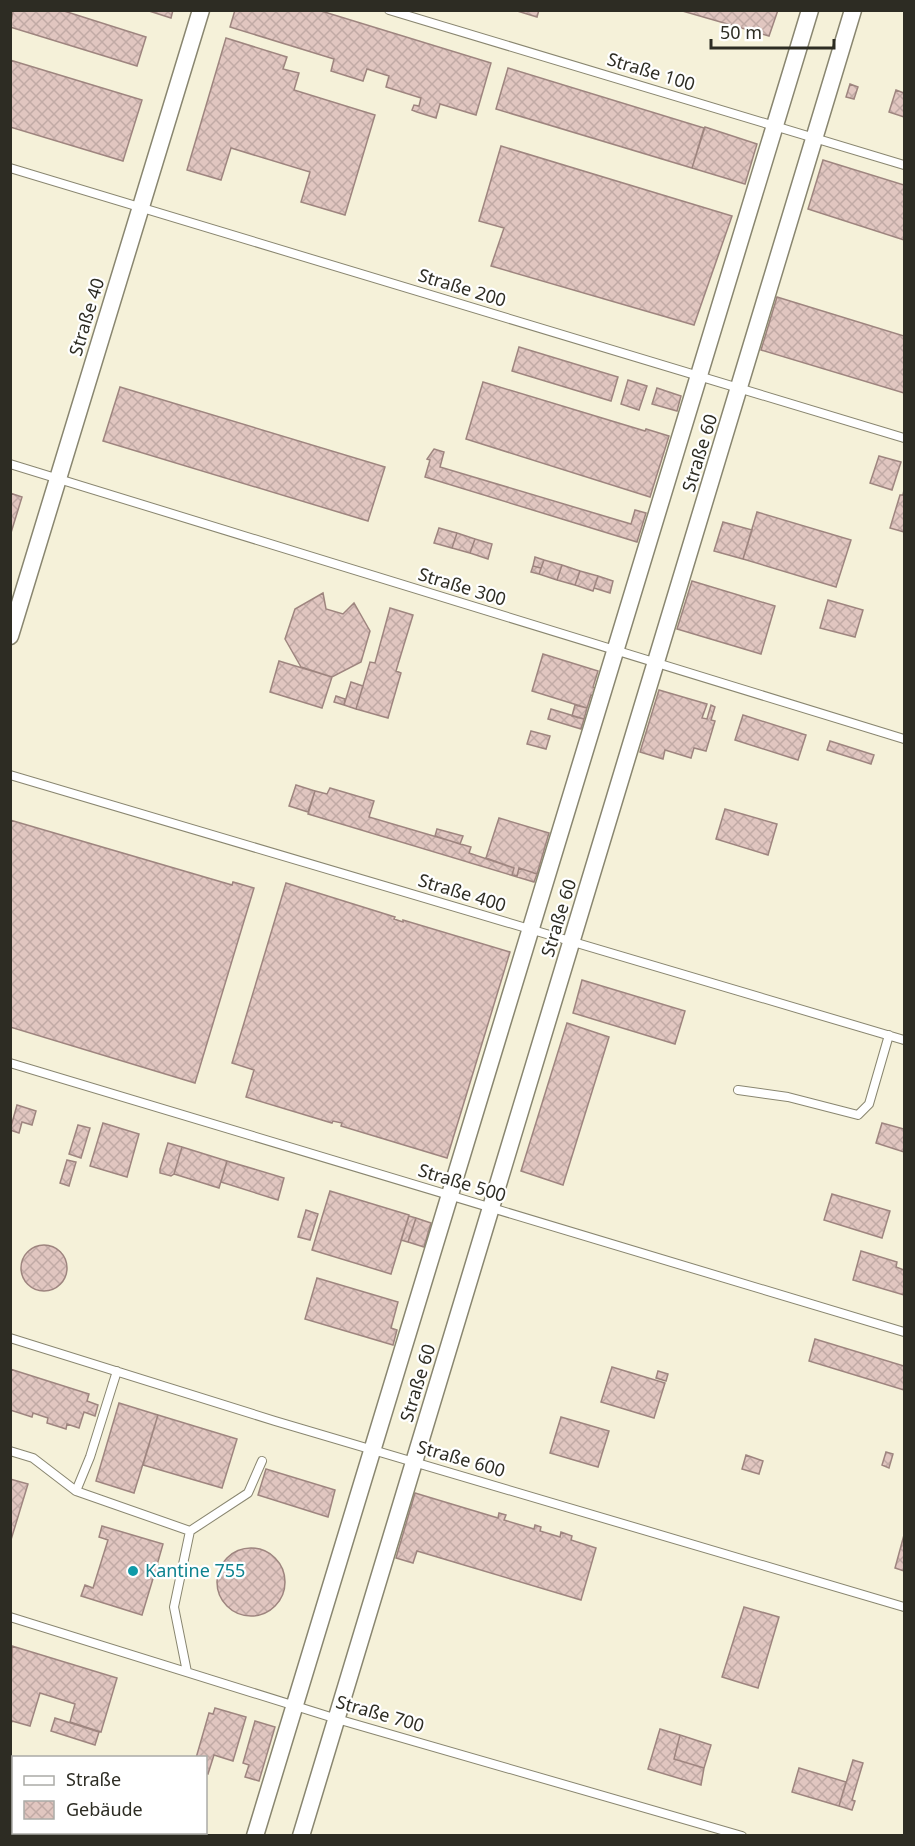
<svg xmlns="http://www.w3.org/2000/svg" width="915" height="1846" viewBox="0 0 915 1846" font-family="'Noto Sans',sans-serif">
	<style>
		.building { fill: url(#building-cross-hatch); stroke: #9e857f; stroke-width: 1.5 }
		.lines { fill: none; stroke-linecap: round; stroke-linejoin: round }
		.service-casing { stroke: #898670; stroke-width: 10 }
		.minor-casing { stroke: #898670; stroke-width: 19 }
		.service { stroke: #fff; stroke-width: 8 }
		.minor { stroke: #fff; stroke-width: 16 }
		.culture-dot { fill: #0f9aa8; stroke: #fff; stroke-width: 2 }
		.labels { text-anchor: middle; stroke-width: 4.5; stroke-linejoin: round; paint-order: stroke }
		.street-label { font-size: 18px; fill: #2d2c23; stroke: #fff }
		.culture-label { font-size: 18px; fill: #0d838f; stroke: #fff; text-anchor: start }
	</style>
	<defs>
		<pattern id="building-cross-hatch" width="8" height="8" patternUnits="userSpaceOnUse" patternTransform="scale(1.5)"><rect width="8" height="8" fill="#e1c6c0"/><path d="M0 0l8 8M0 8l8-8" fill="none" stroke="#c1aaa5"/></pattern>
	</defs>
	<rect width="100%" height="100%" fill="#f5f1d9"/>
	<path class="building" d="M13,10H61L146,37L137,66L10,27Z
		M146,10H173L171,18Z
		M235,10H318L491,63L476,115L440,104L436,118L417,112L412,110L414,105L419,106L421,98L386,87L389,76L367,69L363,81L331,71L334,59L230,27Z
		M514,10H539L537,17Z
		M679,10H778L769,36Z
		M226,38L287,57L283,69L299,73L294,90L375,115L345,215L301,202L310,172L231,148L221,180L187,170Z
		M10,60L142,100L123,161L10,127Z
		M508,68L704,128L692,168L496,109Z
		M850,84L858,87L854,99L846,97Z
		M896,90L904,93V117L889,112Z
		M705,127L757,144L745,184L692,168Z
		M501,146L732,216L694,325L491,266L504,228L479,221Z
		M823,160L904,185V240L808,209Z
		M777,297L904,336V393L761,350Z
		M519,347L618,377L611,401L512,371Z
		M628,380L647,386L639,410L621,404Z
		M483,382L645,431L646,429L669,436L650,497L466,439Z
		M120,387L385,467L368,521L103,441Z
		M657,388L681,396L677,411L652,404Z
		M434,449L444,452L440,467L631,524L635,510L646,513L637,542L425,477L430,460L427,459Z
		M879,456L901,462L892,490L870,483Z
		M904,490V532L890,528L900,495H903Z
		M10,493L22,497L10,536Z
		M757,512L851,540L836,587L743,559Z
		M723,522L752,530L743,559L714,551Z
		M439,528L457,533L452,548L434,543Z
		M457,533L475,539L470,553L452,548Z
		M475,539L492,544L488,559L470,553Z
		M535,557L544,560L541,568L533,566Z
		M544,560L562,565L557,580L539,574Z
		M562,565L580,571L575,585L557,580Z
		M533,566L541,568L539,574L531,572Z
		M580,571L598,576L593,591L575,585Z
		M598,576L613,581L610,593L594,588Z
		M692,581L775,606L761,654L677,629Z
		M323,593L326,609L343,614L354,603L370,631L361,662L332,677L301,667L285,639L295,609Z
		M828,600L863,610L855,637L820,628Z
		M390,608L413,615L396,671L401,673L388,718L356,709L370,662L375,663Z
		M543,654L598,671L593,687L597,689L594,696L591,695L587,708L532,691Z
		M279,661L332,677L322,708L270,692Z
		M351,682L363,686L356,709L344,705Z
		M659,690L707,704L702,718L707,719L711,705L715,707L711,720L715,721L706,751L694,748L691,758L665,750L663,759L640,752Z
		M336,696L345,699L344,705L334,702Z
		M575,705L587,708L584,719L572,716Z
		M551,709L584,719L581,729L548,719Z
		M743,715L806,735L798,760L735,740Z
		M531,731L550,736L546,749L527,744Z
		M830,741L874,755L871,764L827,750Z
		M296,785L315,791L308,812L289,806Z
		M330,788L374,801L369,817L471,847L469,853L514,868L512,875L517,876L519,868L537,874L534,882L308,814L315,791L327,794Z
		M725,809L777,824L768,855L716,839Z
		M499,818L549,833L537,874L519,868L517,876L512,875L514,868L486,858Z
		M10,820L232,885L233,882L254,888L195,1083L10,1027Z
		M437,829L463,836L460,844L435,836Z
		M286,883L395,917L394,919L403,922V920L510,952L447,1158L341,1126L342,1123L333,1121L332,1123L246,1097L254,1070L232,1063Z
		M582,980L685,1011L675,1044L573,1013Z
		M567,1023L609,1037L563,1185L521,1171Z
		M17,1105L36,1111L32,1125L22,1122L19,1133L10,1130Z
		M103,1123L139,1134L127,1177L90,1166Z
		M882,1123L904,1129V1152L876,1143Z
		M78,1125L90,1128L81,1158L69,1154Z
		M168,1143L182,1147L174,1174L171,1176L160,1173V1169Z
		M182,1147L227,1161L219,1188L174,1174Z
		M67,1160L76,1162L69,1186L60,1183Z
		M227,1161L284,1178L278,1200L221,1182Z
		M330,1191L409,1215L391,1274L312,1250Z
		M832,1194L890,1211L882,1238L824,1220Z
		M306,1210L318,1214L310,1240L298,1237Z
		M409,1216L416,1218L408,1242L401,1240Z
		M416,1218L431,1223L424,1247L408,1242Z
		M21 1268a23 23 0 1 1 46 0a23 23 0 1 1-46 0Z
		M861,1251L897,1262L896,1267L904,1270V1295L853,1280Z
		M317,1278L398,1302L391,1328L397,1330L393,1345L305,1319Z
		M815,1339L904,1366V1390L809,1361Z
		M612,1367L665,1383L654,1418L601,1402Z
		M10,1369L89,1394L87,1401L98,1405L95,1416L84,1412L79,1428L67,1424L66,1429L47,1423L48,1418L33,1413L32,1417L10,1410Z
		M658,1371L668,1374L666,1381L656,1378Z
		M119,1403L158,1415L134,1493L96,1481Z
		M158,1415L237,1439L222,1488L143,1465Z
		M561,1417L609,1431L598,1467L550,1453Z
		M886,1452L893,1454L889,1468L882,1465Z
		M746,1455L763,1461L759,1474L742,1469Z
		M266,1469L335,1490L328,1517L258,1495Z
		M10,1479L28,1484L10,1543Z
		M415,1493L498,1518L499,1513L506,1515L504,1520L534,1529L535,1525L541,1527L540,1531L560,1537L561,1532L572,1536L571,1540L596,1548L581,1600L417,1551L413,1563L396,1558Z
		M102,1526L163,1544L157,1565L168,1569L166,1576L155,1572L142,1615L81,1596L85,1585L93,1588L108,1540L99,1537Z
		M904,1535V1571L895,1568Z
		M217 1582a34 34 0 1 1 68 0a34 34 0 1 1-68 0Z
		M744,1607L779,1617L758,1688L722,1677Z
		M12,1646L117,1678L101,1732L70,1722L75,1704L40,1693L30,1726L12,1721L10,1727Z
		M215,1708L246,1717L233,1761L214,1755L208,1774L206,1773V1758H196L209,1713L213,1714Z
		M55,1718L99,1732L95,1745L51,1731Z
		M255,1721L275,1727L259,1781L245,1777L249,1765L243,1763Z
		M660,1729L680,1735L674,1759L704,1768L701,1785L648,1769Z
		M680,1735L711,1745L704,1768L674,1759Z
		M853,1760L863,1763L852,1800L855,1801L852,1810L839,1806Z
		M799,1768L846,1782L839,1806L792,1792Z
		M10,1818L14,1819V1832H26L25,1836H10Z
		M42,1832H58L68,1836H41Z"/>
	<g class="lines">
		<defs>
			<path id="service" d="M389,10L904,165
				M10,168L904,438
				M10,464L904,739
				M10,775L904,1040
				M10,1063L904,1332
				M738,1090L788,1097L858,1115L869,1104L889,1035
				M10,1338L275,1421L904,1607
				M117,1371L90,1457L76,1491L190,1531L174,1607L187,1672
				M10,1451L33,1458L76,1491
				M190,1531L248,1493L262,1461
				M10,1617L337,1719L742,1836"/>
			<path id="minor" d="M10,636L201,10
				M255,1836L810,10
				M301,1836L853,10"/>
		</defs>
		<use href="#service" class="service-casing"/>
		<use href="#minor" class="minor-casing"/>
		<use href="#service" class="service"/>
		<use href="#minor" class="minor"/>
	</g>
	<circle class="culture-dot" cx="133" cy="1571" r="6"/>
	<g class="labels">
		<g class="street-label">
			<text transform="translate(651 72) rotate(17)" y="6">Straße 100</text>
			<text transform="translate(462 288) rotate(17)" y="6">Straße 200</text>
			<text transform="translate(87 317) rotate(-73)" y="6">Straße 40</text>
			<text transform="translate(700 453) rotate(-73)" y="6">Straße 60</text>
			<text transform="translate(462 587) rotate(17)" y="6">Straße 300</text>
			<text transform="translate(462 893) rotate(17)" y="6">Straße 400</text>
			<text transform="translate(559 918) rotate(-73)" y="6">Straße 60</text>
			<text transform="translate(462 1183) rotate(17)" y="6">Straße 500</text>
			<text transform="translate(418 1383) rotate(-73)" y="6">Straße 60</text>
			<text transform="translate(461 1459) rotate(16)" y="6">Straße 600</text>
			<text transform="translate(380 1714) rotate(16)" y="6">Straße 700</text>
		</g>
		<g class="culture-label">
			<text x="145" y="1577">Kantine 755</text>
		</g>
	</g>
	<rect width="915" height="1846" fill="none" stroke="#2d2c23" stroke-width="24"/>
	<rect x="12" y="1756" width="195" height="78" fill="#ffffff" stroke="#ababa7" stroke-width="1.5"/>
	<rect x="24" y="1776" width="30" height="9" fill="#ffffff" stroke="#ababa7" stroke-width="1.5"/>
	<text x="66" y="1786" font-size="18" fill="#2d2c23">Straße</text>
	<rect x="24" y="1801" width="30" height="18" fill="url(#building-cross-hatch)" stroke="#ababa7" stroke-width="1.5"/>
	<text x="66" y="1816" font-size="18" fill="#2d2c23">Gebäude</text>
	<path d="M711 39v9h123v-9" fill="none" stroke="#2d2c23" stroke-width="3"/>
	<text x="720" y="39" font-size="18" fill="#2d2c23" stroke="#ffffff" stroke-width="4.5" paint-order="stroke">50 m</text>
</svg>
